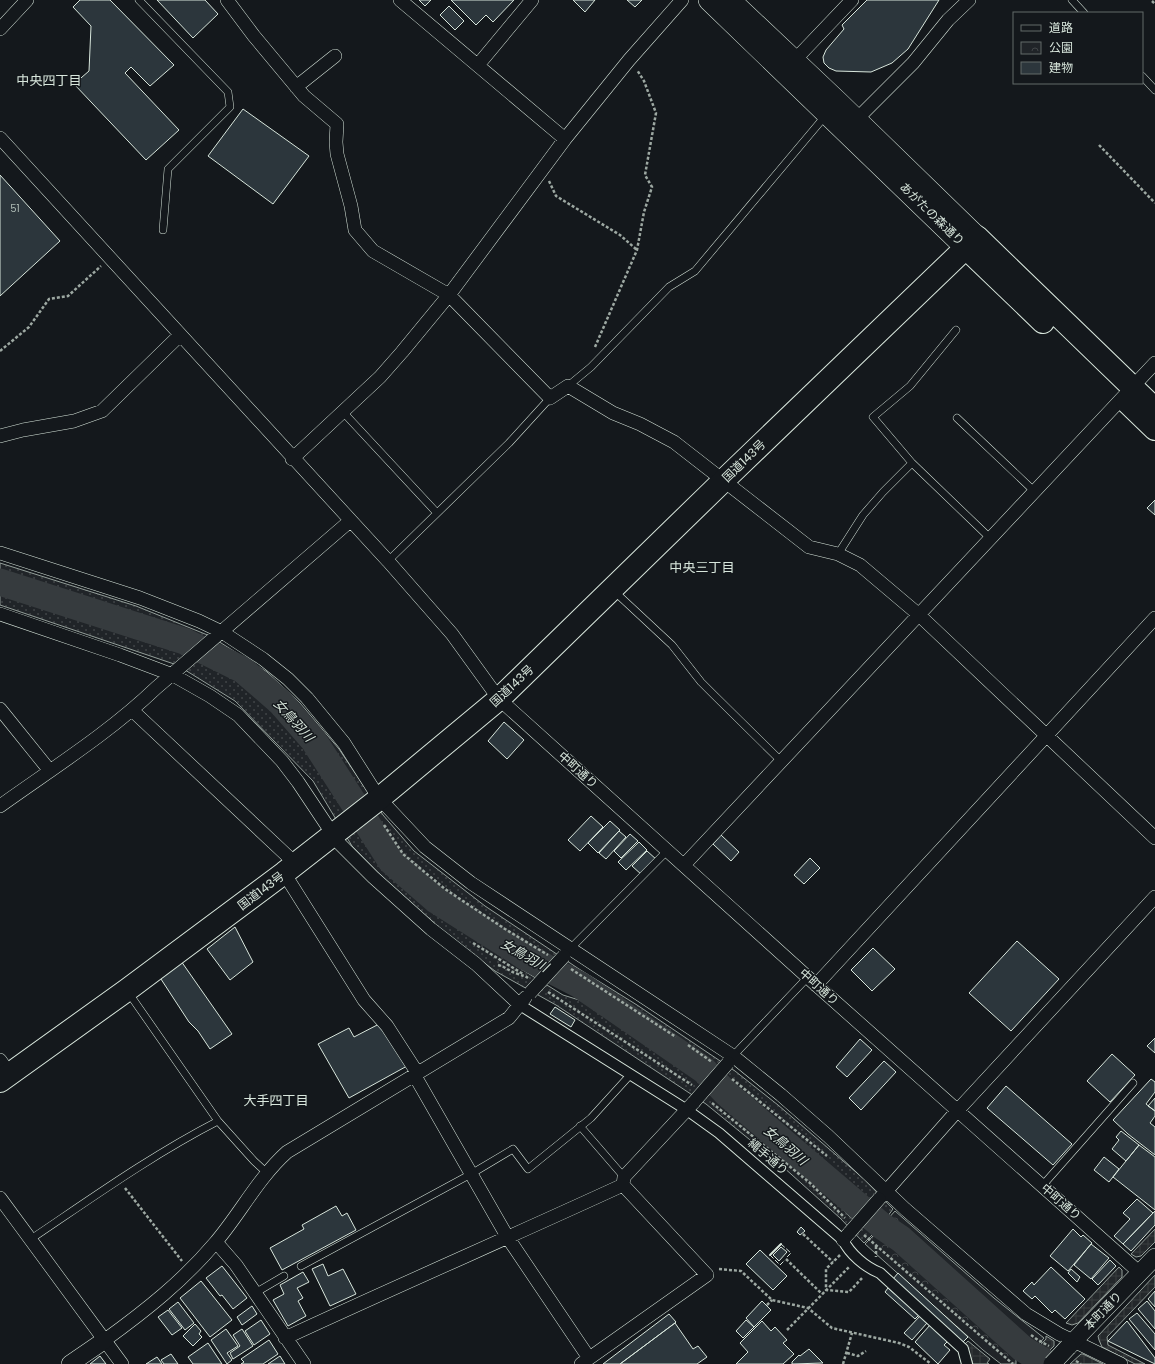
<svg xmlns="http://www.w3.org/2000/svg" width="1155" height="1364" viewBox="0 0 1155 1364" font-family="Poppins,'Noto Sans JP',sans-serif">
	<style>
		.grass { fill: url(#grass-dots); stroke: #939e99 }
		.park { fill: url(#park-crowns); stroke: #939e99 }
		.plaza { fill: url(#plaza-grid); stroke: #939e99 }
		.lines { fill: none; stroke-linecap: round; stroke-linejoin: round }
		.river { stroke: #363b3e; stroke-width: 27 }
		.building { fill: #2c363c; stroke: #d8e6dc }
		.service-casing { stroke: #d8e6dc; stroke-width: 8 }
		.pedestrian-casing { stroke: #d8e6dc; stroke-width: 12 }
		.minor-casing { stroke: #d8e6dc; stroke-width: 14 }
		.tertiary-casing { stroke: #d8e6dc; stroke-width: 18 }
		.primary-casing { stroke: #d8e6dc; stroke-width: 22 }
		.trunk-casing { stroke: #d8e6dc; stroke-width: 24 }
		.path { stroke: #9da8a2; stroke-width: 2.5; stroke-dasharray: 3 2; stroke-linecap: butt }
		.service { stroke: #14181c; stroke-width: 7 }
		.pedestrian { stroke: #14181c; stroke-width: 10 }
		.minor { stroke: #14181c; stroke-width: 13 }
		.tertiary { stroke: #14181c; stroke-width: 17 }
		.primary { stroke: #14181c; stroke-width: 21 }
		.trunk { stroke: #14181c; stroke-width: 22 }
		.minor-bridge-casing { stroke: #d8e6dc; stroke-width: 14; stroke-linecap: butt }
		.tertiary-bridge-casing { stroke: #d8e6dc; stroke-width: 18; stroke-linecap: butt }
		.minor-bridge { stroke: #14181c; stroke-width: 13 }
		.tertiary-bridge { stroke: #14181c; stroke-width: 17 }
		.fence { stroke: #d8e6dc; stroke-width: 1; stroke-dasharray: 5 2; stroke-linecap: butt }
		.wall { stroke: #d8e6dc; stroke-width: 2 }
		.labels { text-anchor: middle; stroke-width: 3; stroke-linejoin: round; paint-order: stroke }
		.number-label { font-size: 10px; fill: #adbab4 }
		.street-label { font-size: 12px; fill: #d8e6dc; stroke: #14181c }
		.neighbourhood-label { font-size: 13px; fill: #d8e6dc; stroke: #14181c }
		.water-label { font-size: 13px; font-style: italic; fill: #d8e6dc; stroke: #14181c }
	</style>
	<defs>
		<pattern id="grass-dots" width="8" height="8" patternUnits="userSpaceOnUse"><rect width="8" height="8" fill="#202428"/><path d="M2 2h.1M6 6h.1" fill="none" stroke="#404447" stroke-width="1.8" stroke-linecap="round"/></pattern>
		<pattern id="park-crowns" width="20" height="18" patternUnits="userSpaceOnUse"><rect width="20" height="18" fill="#202428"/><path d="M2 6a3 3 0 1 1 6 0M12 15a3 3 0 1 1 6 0" fill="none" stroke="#404447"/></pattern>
		<pattern id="plaza-grid" width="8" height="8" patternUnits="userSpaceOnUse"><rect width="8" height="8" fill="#24282b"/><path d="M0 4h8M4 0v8" fill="none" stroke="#393d3f"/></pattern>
	</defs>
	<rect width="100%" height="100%" fill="#14181c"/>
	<path class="grass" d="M0,563L136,606L210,636L267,672L300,703L339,749L383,815L414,851L485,906L579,969L637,1005L735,1071L778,1105L864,1179L893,1209L885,1220L863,1206L728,1091L707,1070L644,1024L575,978L529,954L439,896L396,858L376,821L361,803L319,739L284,700L244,666L218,653L152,628L0,578Z
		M0,587L205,654L250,681L282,709L310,743L342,798L354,825L400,883L518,967L563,995L592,1004L634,1028L702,1081L714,1096L814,1178L849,1216L873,1234L864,1243L840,1218L782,1166L706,1104L556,1005L495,971L442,931L393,888L352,846L313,781L235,701L177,665L0,605Z"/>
	<path class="park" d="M895,1211L994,1298L1044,1338L1036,1347L1013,1329L930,1252L886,1221Z
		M875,1234L887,1241L913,1265L929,1272L971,1313L986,1331L1016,1359V1364H1001L983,1350L865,1244Z"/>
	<path class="plaza" d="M1155,1229V1242L1141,1256L1136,1257L1131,1254Z
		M1119,1267L1122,1270V1277L1078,1323L1072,1325L1066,1323Z
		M1155,1275V1287L1107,1337L1108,1345L1145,1364H1135L1102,1347L1099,1340L1098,1336Z
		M1046,1336L1054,1341V1346L1036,1364H1022L1046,1339Z
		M968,1341L990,1359L987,1363L989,1364H973L968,1349L964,1345Z
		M1081,1354H1083L1103,1364H1070Z"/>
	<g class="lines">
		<path class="river" d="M0,582L184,641L243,670L280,702L314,741L391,861L436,900L526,957L580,985L704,1070L726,1093L882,1226L901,1239L1023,1349L1048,1364"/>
	</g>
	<path class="building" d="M80,0H110L174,65L150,86L131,67L125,73L179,130L146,160L74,84L89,71L91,26L73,7Z
		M157,0H205L218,14L193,38Z
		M419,0H431L425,6Z
		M451,0H514L493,22L486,15L476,25Z
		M573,0H595L585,12Z
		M627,0H642L635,7Z
		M867,0H939L908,49L892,63L871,72L836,71L829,68L824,63L823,57L826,50L844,29L842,25Z
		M449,6L464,21L455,30L440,15Z
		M243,109L309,156L273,204L208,156Z
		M0,175L60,241L0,296Z
		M1155,500V515L1147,508Z
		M504,722L524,740L507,759L488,741Z
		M591,816L603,827L580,851L568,840Z
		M610,821L620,830L598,853L588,843Z
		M619,831L626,837L606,859L599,853Z
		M630,834L638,841L621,858L614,851Z
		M721,835L739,852L731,861L713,844Z
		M639,842L647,850L626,870L618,862Z
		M647,851L657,860L642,875L632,866Z
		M810,858L820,868L804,884L794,875Z
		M235,927L253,962L230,980L207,949Z
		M1017,941L1059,979L1011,1031L969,993Z
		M873,948L895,969L872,991L851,970Z
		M181,961L232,1034L210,1049L198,1031L189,1022L159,976Z
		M555,1007L575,1020L571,1027L550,1014Z
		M381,1023L407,1066L349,1098L318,1044L349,1028L354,1037Z
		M1155,1038V1053L1147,1046Z
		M860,1039L872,1050L847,1077L836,1067Z
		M1112,1054L1135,1075L1110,1102L1087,1081Z
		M884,1061L896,1072L861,1110L849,1098Z
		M1151,1079L1155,1082V1092L1146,1104L1155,1111V1116L1150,1123L1155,1127V1155L1128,1134L1113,1120Z
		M1006,1086L1072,1144L1053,1165L987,1108Z
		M1155,1098V1111L1148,1106Z
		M1121,1131L1139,1145L1126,1161L1112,1149L1119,1140L1116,1137Z
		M1139,1145L1155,1157V1210L1113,1177Z
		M1104,1157L1119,1169L1109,1182L1094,1170Z
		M1137,1199L1153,1213L1123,1244L1114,1236L1130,1219L1123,1213Z
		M336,1206L342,1216L347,1213L356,1230L282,1270L270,1248L304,1229L302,1225Z
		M1155,1211V1225L1131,1251L1123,1244Z
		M801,1227L805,1231L800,1235L797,1232Z
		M1073,1229L1081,1237L1083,1235L1092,1243L1068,1271L1050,1256Z
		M1091,1244L1109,1258L1091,1279L1074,1265Z
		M781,1247L787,1252L779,1261L773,1255Z
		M760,1250L787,1276L773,1290L746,1264Z
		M1110,1260L1116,1266L1098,1285L1092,1279Z
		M323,1264L328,1276L343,1269L356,1294L330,1306L312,1269Z
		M222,1266L247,1298L233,1309L222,1295L220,1296L206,1278Z
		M1051,1267L1085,1299L1065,1319L1055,1310L1052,1313L1035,1296L1032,1299L1023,1291L1032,1282L1034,1285Z
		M1071,1269L1080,1277L1077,1282L1068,1273Z
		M303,1272L309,1282L297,1288L303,1298L298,1301L306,1316L288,1326L273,1300L284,1294L280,1285Z
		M898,1273L968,1337L963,1342L893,1279Z
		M201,1281L232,1320L210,1337L180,1298Z
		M888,1288L919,1315L915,1319L885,1292Z
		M1155,1291V1307L1148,1299Z
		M762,1301L771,1310L754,1327L746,1318Z
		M1147,1301L1155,1311V1329L1138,1309Z
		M178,1302L194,1323L185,1330L169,1309Z
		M252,1306L257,1314L242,1325L237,1317Z
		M168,1310L182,1328L172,1335L158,1317Z
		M1137,1313L1155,1334V1350L1129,1319Z
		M669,1314L676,1322L675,1323L620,1364H603Z
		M920,1316L927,1323L912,1340L904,1333Z
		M261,1320L270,1334L254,1345L245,1331Z
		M746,1320L754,1327L743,1338L736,1331Z
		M762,1321L771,1331L775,1327L787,1340L783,1343L794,1354L783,1364H736L748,1352L740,1343Z
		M1127,1321L1155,1358V1364L1108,1341Z
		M675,1323L693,1349L698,1346L707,1357L697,1364H620Z
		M195,1324L201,1331L199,1334L202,1337L193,1346L183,1336Z
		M930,1325L948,1341L944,1345L950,1350L938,1364L915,1342Z
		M226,1329L238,1346L227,1353L232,1360L227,1364L211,1340Z
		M242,1329L253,1346L233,1359L230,1353L240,1346L233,1335Z
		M269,1340L278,1354L263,1364H241L244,1362L241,1359Z
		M208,1343L222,1364H193L188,1357Z
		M809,1349L823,1363L792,1364V1362L799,1355L800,1356Z
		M171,1354L178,1364H164L161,1360Z
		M100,1356L106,1364H90Z
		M280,1356L285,1364H268Z
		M157,1357L162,1364H146Z"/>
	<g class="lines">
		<defs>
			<path id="service" d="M139,0L228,92L230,107L168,169L163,230
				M1072,0L1084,13
				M1142,76L1155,90
				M956,330L910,386L873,417L912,463L990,538
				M568,386L591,367L669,287L695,271L826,115
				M343,412L436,512
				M957,418L1034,491
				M838,554L863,515L883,492L912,463
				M388,561L509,443L550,398
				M614,591L672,645L701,682L714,695L781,761
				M571,948L667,851
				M128,992L218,1121L254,1161L267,1173
				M733,1056L808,977
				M580,1126L624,1177
				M1042,1186L1133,1083
				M31,1239C92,1198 152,1155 218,1121
				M301,1266L471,1174L513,1149L528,1169L591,1118L631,1074
				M255,1293L284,1276"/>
			<path id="pedestrian" d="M520,1005L687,1110L719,1133L843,1240C850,1254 865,1267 880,1273L963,1349L967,1364"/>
			<path id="minor" d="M227,0L254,36L304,96L337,124L336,142L337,154L351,206L355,230L373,251L449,295L550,398L568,386L613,413L640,424L674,442L809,547L838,554L860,565L918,614L1155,838
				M400,0L565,139
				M0,29L27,0
				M478,65L532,0
				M790,65L852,0
				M296,87L335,56
				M852,124L913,63L948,20L969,0
				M0,138L388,561L452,634L499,699L813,982L1140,1273
				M0,436L23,430L74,421L102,411L180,335
				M292,459L380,377L402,352L449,295L565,139L629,60L682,0
				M0,553L140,598L199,621L222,632L263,659L288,679L307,698L344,743L379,798L425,847L471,883L733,1056L781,1095L828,1136L905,1209L1026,1314L1059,1334L1121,1364
				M0,614L120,655L173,675L210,696L238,715L282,761L298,782L328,827L340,844L373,877L431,929L476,964L520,1005
				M0,709L50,771
				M133,711L296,864
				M0,806C53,768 109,733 156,688L350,521
				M684,865L1155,363
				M284,873L364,1000L387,1026L418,1074
				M816,985L1155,618
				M0,1060L10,1074
				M415,1076L508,1238L589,1358
				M623,1185L624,1177L694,1102
				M881,1197L957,1111L1155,897
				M0,1198L122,1364
				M843,1240L850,1232
				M216,1242L236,1265L304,1364
				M285,1338C397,1286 510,1237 623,1185L707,1275L581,1364
				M105,1340C145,1311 183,1281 215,1243C240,1214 258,1178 287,1152L509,1018L525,998"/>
			<path id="tertiary" d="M1068,1347L1155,1257
				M70,1364L105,1340"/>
			<path id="primary" d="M709,0L966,248
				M730,0L838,102L977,237"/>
			<path id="trunk" d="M966,248L1043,322
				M1127,402L1155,429
				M0,1081L127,990L284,873L375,802L499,699L724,480L977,237L1155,409"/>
		</defs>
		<use href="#service" class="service-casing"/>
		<use href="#pedestrian" class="pedestrian-casing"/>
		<use href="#minor" class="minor-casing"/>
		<use href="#tertiary" class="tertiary-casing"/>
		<use href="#primary" class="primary-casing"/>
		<use href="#trunk" class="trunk-casing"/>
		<path class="path" d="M1152,1L1155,4
			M1099,145L1155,203
			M549,181L556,196L620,235L637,250
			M595,347L637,250L644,212L652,187L645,175L656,113L644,81L637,70
			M0,351L29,327L49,299L68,296L101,266
			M384,825L403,854L445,889L505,929L548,955
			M473,943L523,974
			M498,965C506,967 510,972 518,974C522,976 524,975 528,978
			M571,969L676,1037
			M548,992L692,1085
			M688,1045L712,1062
			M732,1079L827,1156
			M712,1103L810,1183L845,1218
			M125,1188L182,1261
			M803,1234L833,1262
			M864,1235L1013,1364
			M876,1246V1257
			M840,1255L826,1269V1290L849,1292L863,1277
			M786,1259L822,1294
			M719,1269L741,1271L772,1300L808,1308L832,1328L899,1343L909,1347L931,1364
			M767,1305L772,1300
			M787,1330L850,1266
			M1031,1335L1038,1340L1049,1346
			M847,1353L858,1356L866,1351
			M1076,1361L1081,1364
			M843,1364L852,1333"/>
		<use href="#service" class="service"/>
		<use href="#pedestrian" class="pedestrian"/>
		<use href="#minor" class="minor"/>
		<use href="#tertiary" class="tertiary"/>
		<use href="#primary" class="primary"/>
		<use href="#trunk" class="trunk"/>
		<defs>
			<path id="minor-bridge" d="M530,993L564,956
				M694,1102L728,1063
				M850,1232L879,1199"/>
			<path id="tertiary-bridge" d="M1052,1364L1068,1347"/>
		</defs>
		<use href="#minor-bridge" class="minor-bridge-casing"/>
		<use href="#tertiary-bridge" class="tertiary-bridge-casing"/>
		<use href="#minor-bridge" class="minor-bridge"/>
		<use href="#tertiary-bridge" class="tertiary-bridge"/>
		<path class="fence" d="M781,1244L791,1253L786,1258
			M770,1255L780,1265L785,1260"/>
		<path class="wall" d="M770,1255L781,1244"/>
	</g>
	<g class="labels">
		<g class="number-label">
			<text x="15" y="212">51</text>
		</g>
		<g class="street-label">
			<text transform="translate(932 214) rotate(44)" y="4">あがたの森通り</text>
			<text transform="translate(744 461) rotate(-44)" y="4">国道143号</text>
			<text transform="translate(512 686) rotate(-43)" y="4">国道143号</text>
			<text transform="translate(578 770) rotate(42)" y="4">中町通り</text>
			<text transform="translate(261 891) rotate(-37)" y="4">国道143号</text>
			<text transform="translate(819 987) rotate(42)" y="4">中町通り</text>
			<text transform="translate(768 1157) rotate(41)" y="4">縄手通り</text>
			<text transform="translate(1061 1202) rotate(41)" y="4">中町通り</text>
			<text transform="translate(1103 1311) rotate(-46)" y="4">本町通り</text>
		</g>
		<g class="neighbourhood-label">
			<text x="49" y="85">中央四丁目</text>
			<text x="702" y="572">中央三丁目</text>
			<text x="276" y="1105">大手四丁目</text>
		</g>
		<g class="water-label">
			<text transform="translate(294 720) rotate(48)" y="5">女鳥羽川</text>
			<text transform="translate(525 955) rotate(30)" y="5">女鳥羽川</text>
			<text transform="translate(786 1145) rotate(41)" y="5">女鳥羽川</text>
		</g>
	</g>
	<rect x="1013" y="12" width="130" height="72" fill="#14181c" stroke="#626a69"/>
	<rect x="1021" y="25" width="20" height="6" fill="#14181c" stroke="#626a69"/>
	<text x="1049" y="32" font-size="12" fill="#d8e6dc">道路</text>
	<rect x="1021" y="42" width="20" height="12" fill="url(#park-crowns)" stroke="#626a69"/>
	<text x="1049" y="52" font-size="12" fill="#d8e6dc">公園</text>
	<rect x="1021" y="62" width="20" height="12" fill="#2c363c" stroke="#626a69"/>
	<text x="1049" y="72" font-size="12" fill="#d8e6dc">建物</text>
</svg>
